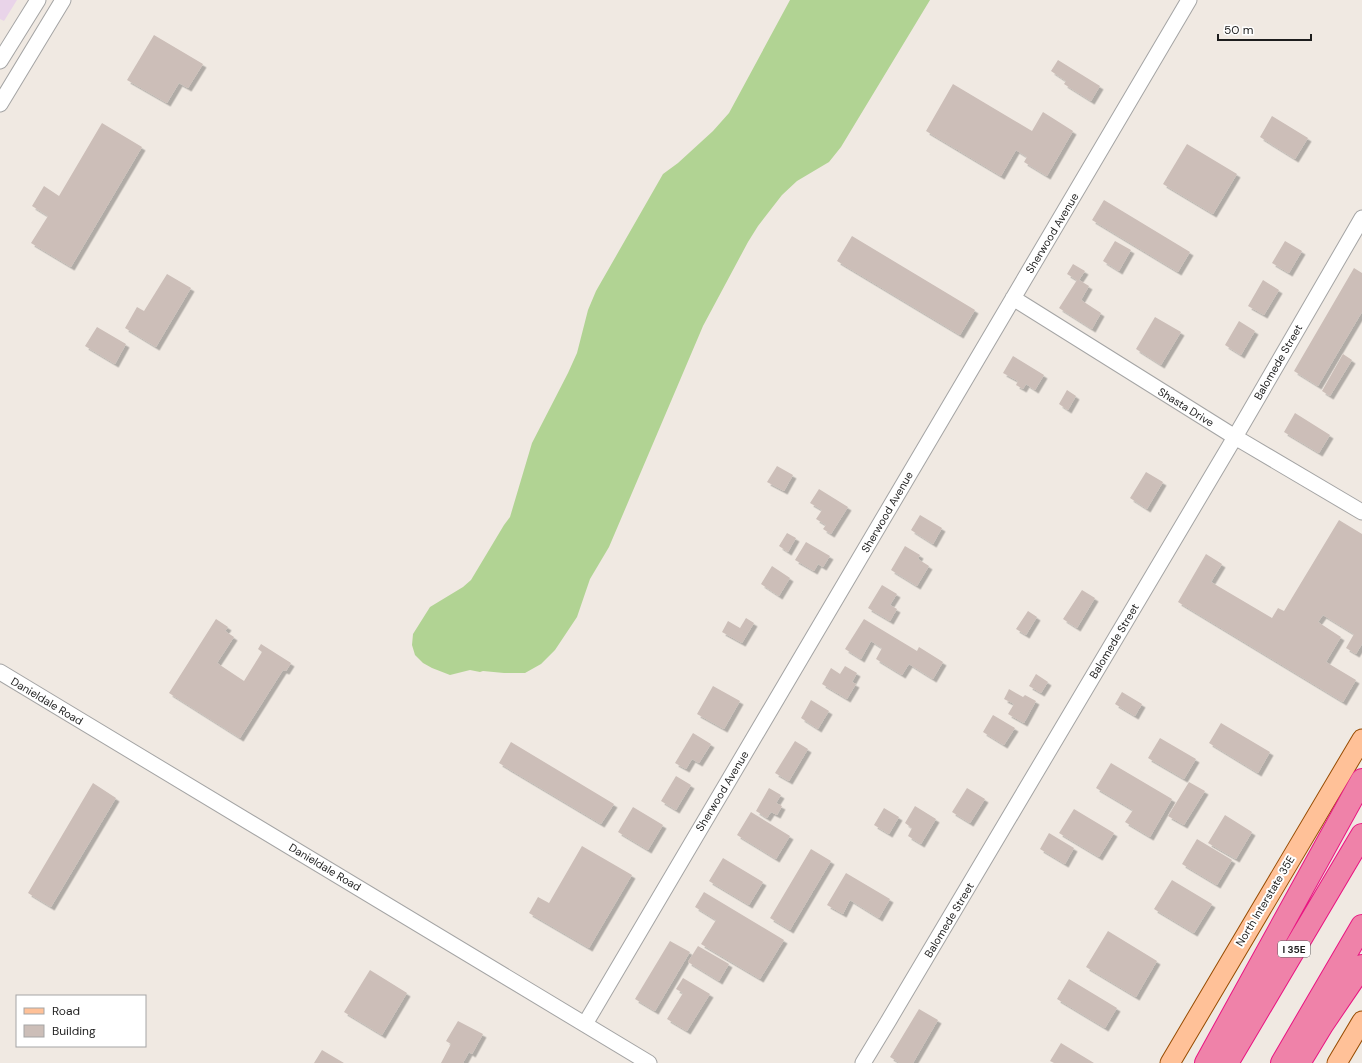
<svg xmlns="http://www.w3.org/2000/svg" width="1362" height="1063" viewBox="0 0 1362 1063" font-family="'DM Sans',sans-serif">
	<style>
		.industrial { fill: #e9d4e9 }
		.forest { fill: #b1d393 }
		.building { fill: #ccbeb8; filter: url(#shadow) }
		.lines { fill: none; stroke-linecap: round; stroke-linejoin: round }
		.minor-casing { stroke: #a4a4a4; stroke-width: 17 }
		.major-casing { stroke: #974b00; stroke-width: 21 }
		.highway-casing { stroke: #e91482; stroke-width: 24 }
		.minor { stroke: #fff; stroke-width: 15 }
		.major { stroke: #ffc198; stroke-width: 19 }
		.highway { stroke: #ef82a9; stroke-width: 22 }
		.labels { text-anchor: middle; stroke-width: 4; stroke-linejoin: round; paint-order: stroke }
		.shield { fill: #fff; stroke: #616161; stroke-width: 1 }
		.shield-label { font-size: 10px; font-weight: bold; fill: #1d1d1d }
		.street-label { font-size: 11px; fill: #1d1d1d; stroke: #fff }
	</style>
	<defs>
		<filter id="shadow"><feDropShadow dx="3.5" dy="3.5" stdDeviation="0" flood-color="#0004"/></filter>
	</defs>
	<rect width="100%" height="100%" fill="#f0e9e2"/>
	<path class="industrial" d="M0,0H17L4,21L0,19Z"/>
	<path class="forest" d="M790,0H930L841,147L829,162L797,181L782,195L758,226L748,242L703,326L609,547L590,579L577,617L555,650L541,664L525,673H504L483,671L480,672L470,670L450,675L432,668L423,663L415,655L412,645L413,634L430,607L463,587L471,580L504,525L510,517L532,443L568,373L577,353L588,310L596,291L663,174L678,163L713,131L729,113Z"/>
	<path class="building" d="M154,35L203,64L188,88L179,83L167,103L127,80Z
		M1058,60L1100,86L1091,101L1064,84L1066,81L1051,71Z
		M953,84L1032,131L1043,112L1073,131L1047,176L1024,162L1027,157L1016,150L1001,176L926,131Z
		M1272,116L1308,138L1295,159L1260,137Z
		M102,123L142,147L71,267L31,243L48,216L32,206L44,186L59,196Z
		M1187,144L1237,174L1213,214L1163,184Z
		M1104,200L1190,252L1178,272L1092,220Z
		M852,236L975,310L960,335L837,261Z
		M1115,241L1131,250L1119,271L1103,261Z
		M1285,241L1302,251L1289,273L1272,263Z
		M1073,264L1085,271L1079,280L1089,286L1081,300L1101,313L1092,329L1059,308L1077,280L1067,274Z
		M1354,268L1362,273V312L1318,386L1294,371Z
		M167,274L191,288L156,347L125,328L137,307L144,311Z
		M1263,280L1279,290L1264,315L1248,306Z
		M1155,317L1181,332L1161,365L1136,349Z
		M1239,321L1255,331L1241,355L1225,345Z
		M97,327L126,344L115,364L85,346Z
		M1343,354L1352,360L1330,396L1322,391Z
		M1013,356L1044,375L1035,390L1026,384L1023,389L1016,385L1018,381L1003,373Z
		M1067,390L1076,396L1068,410L1059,404Z
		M1295,413L1330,435L1319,453L1284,432Z
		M777,466L793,475L784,491L767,482Z
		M1146,472L1163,482L1147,509L1130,498Z
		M819,489L848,507L831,534L823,529L826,525L816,519L822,510L810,503Z
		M920,515L942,528L933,544L911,530Z
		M1339,520L1362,534V644L1356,654L1346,648L1354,634L1323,615L1318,622L1341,637L1326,662L1356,680L1343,702L1178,602L1206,554L1222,564L1211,582L1272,618L1278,608L1284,611Z
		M787,533L796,538L788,552L779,546Z
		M806,542L830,556L823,567L818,564L814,571L795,560Z
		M905,546L920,555L918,559L929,566L917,586L891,570Z
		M772,566L790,578L779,596L761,584Z
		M882,585L897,594L890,605L897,609L890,621L868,608Z
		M1082,590L1095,598L1077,628L1063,619Z
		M1028,611L1037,617L1026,635L1016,629Z
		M746,618L754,623L742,643L722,632L728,621L740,628Z
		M216,619L228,627L225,631L234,637L217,663L244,681L262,652L258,649L261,644L291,663L286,671L283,670L240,738L169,693Z
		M864,619L917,651L919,647L943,662L933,679L909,664L902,675L876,659L882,648L871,641L861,659L845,649Z
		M845,666L857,673L852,682L856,684L847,699L822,684L831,668L840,674Z
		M1036,674L1048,682L1041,693L1029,686Z
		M713,686L740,701L724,729L697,714Z
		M1009,689L1023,697L1025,695L1036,701L1024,723L1008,714L1014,704L1004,699Z
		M1122,692L1142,704L1135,716L1115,704Z
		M811,700L829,711L818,729L801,718Z
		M993,715L1015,728L1004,745L983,732Z
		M1221,723L1270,752L1258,773L1209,743Z
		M693,733L711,744L699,763L692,759L686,769L675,763Z
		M1160,738L1196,759L1184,779L1148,758Z
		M795,741L808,749L789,781L775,773Z
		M511,742L614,804L601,824L499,763Z
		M1111,763L1172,799L1150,837L1125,822L1133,810L1096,788Z
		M676,776L691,785L676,810L661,801Z
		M1189,782L1205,791L1184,825L1168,816Z
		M93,783L116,798L51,907L28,893Z
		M769,788L781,795L776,803L782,806L777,815L771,812L767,818L756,811Z
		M967,788L985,799L970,823L952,812Z
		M915,806L936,819L921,844L908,836L912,828L905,823Z
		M633,807L663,825L648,850L618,832Z
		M884,808L899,817L889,834L874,825Z
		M1074,809L1114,833L1099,857L1059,833Z
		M751,812L790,836L776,859L737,835Z
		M1225,815L1252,832L1236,859L1208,843Z
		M1049,833L1074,848L1065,864L1040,849Z
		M1197,839L1232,860L1217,885L1182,864Z
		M582,846L632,875L589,948L529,913L538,897L549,903Z
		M811,849L831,861L790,930L770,918Z
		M723,858L763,882L749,905L709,881Z
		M846,873L890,899L879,918L850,900L843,914L827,905Z
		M1172,880L1212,904L1194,933L1154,909Z
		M704,892L784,940L760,979L701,944L716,920L695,907Z
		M1108,931L1157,961L1136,997L1086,967Z
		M670,941L690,952L655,1011L635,999Z
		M698,946L729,964L719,981L688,962Z
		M370,970L407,993L382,1035L344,1012Z
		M683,978L710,994L687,1031L667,1019L683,993L676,989Z
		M1069,979L1117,1008L1105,1028L1057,999Z
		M919,1009L938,1020L913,1063H900L890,1057Z
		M458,1021L483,1034L472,1054L469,1052L463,1063H441L451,1044L446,1041Z
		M1061,1043L1094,1063H1054L1050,1061Z
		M322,1050L344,1063H314Z"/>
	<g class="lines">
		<defs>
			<path id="minor" d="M0,61L38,0
				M0,104L63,0
				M1013,298L1235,437L1362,512
				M0,672L649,1063
				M585,1024L1189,0
				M863,1063L889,1020L1235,437L1362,218"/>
			<path id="major" d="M1170,1063L1362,739
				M1337,1063L1362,1021"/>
			<path id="highway" d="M1206,1063L1362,780
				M1227,1063L1362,835
				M1282,1063L1362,926
				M1299,1063L1322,1025L1362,966"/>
		</defs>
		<use href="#minor" class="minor-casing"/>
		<use href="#major" class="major-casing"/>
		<use href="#highway" class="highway-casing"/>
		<use href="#minor" class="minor"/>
		<use href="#major" class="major"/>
		<use href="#highway" class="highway"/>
	</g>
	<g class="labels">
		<rect class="shield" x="1278" y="941" width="32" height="16" rx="3"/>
		<g class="shield-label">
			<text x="1294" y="953">I 35E</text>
		</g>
		<g class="street-label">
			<text transform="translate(1052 233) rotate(-59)" y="4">Sherwood Avenue</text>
			<text transform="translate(1278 362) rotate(-60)" y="4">Balomede Street</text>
			<text transform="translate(1186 407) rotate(32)" y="4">Shasta Drive</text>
			<text transform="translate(887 512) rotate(-60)" y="4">Sherwood Avenue</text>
			<text transform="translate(1114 641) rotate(-59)" y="4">Balomede Street</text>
			<text transform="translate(47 701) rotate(31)" y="4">Danieldale Road</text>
			<text transform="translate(722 791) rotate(-59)" y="4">Sherwood Avenue</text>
			<text transform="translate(325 867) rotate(31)" y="4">Danieldale Road</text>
			<text transform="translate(1265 901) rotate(-59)" y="4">North Interstate 35E</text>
			<text transform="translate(949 920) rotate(-59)" y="4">Balomede Street</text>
		</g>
	</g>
	<rect x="16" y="995" width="130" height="52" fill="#ffffff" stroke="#a5a5a5"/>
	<rect x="24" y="1008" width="20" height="6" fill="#ffc198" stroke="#a5a5a5"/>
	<text x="52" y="1015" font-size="12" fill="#1d1d1d">Road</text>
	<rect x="24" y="1025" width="20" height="12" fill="#ccbeb8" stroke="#a5a5a5"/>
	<text x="52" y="1035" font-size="12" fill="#1d1d1d">Building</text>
	<path d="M1218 34v6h93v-6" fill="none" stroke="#1d1d1d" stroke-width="2"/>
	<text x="1224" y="34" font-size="12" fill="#1d1d1d" stroke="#ffffff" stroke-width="3" paint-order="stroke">50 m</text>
</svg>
